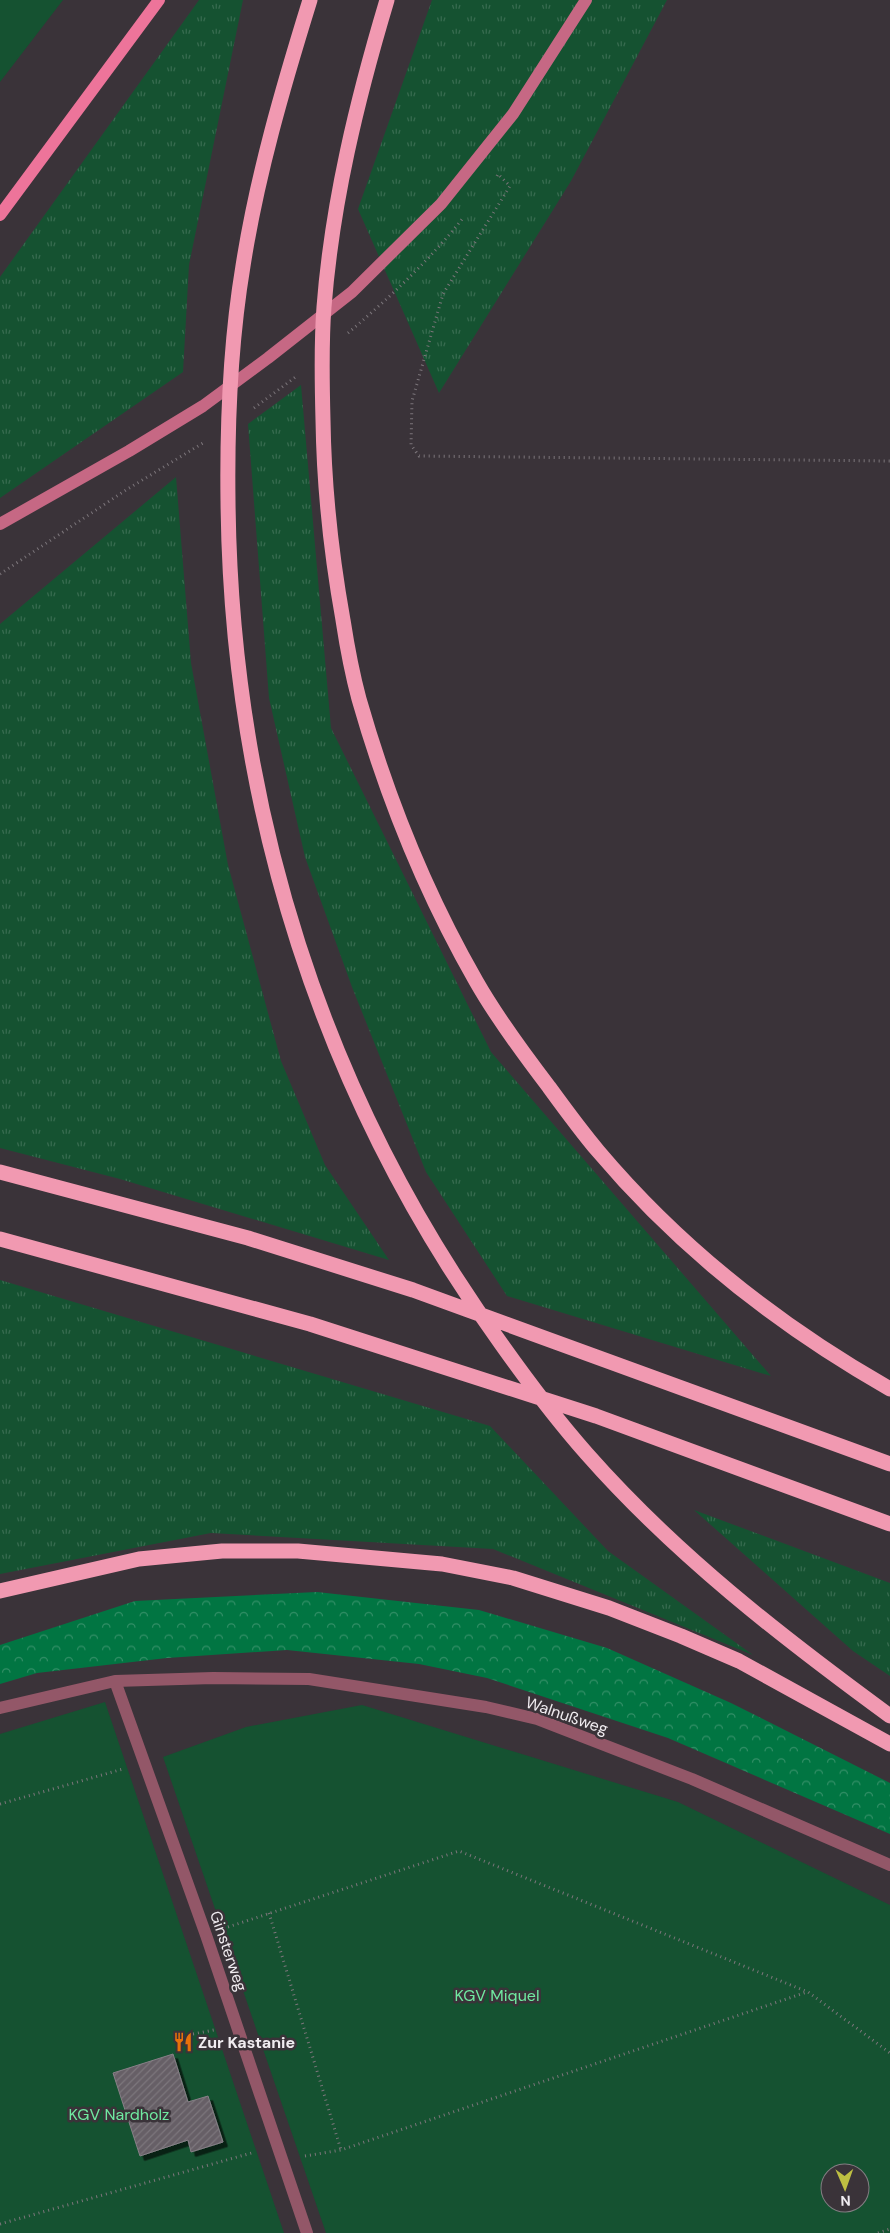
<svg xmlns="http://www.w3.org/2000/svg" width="890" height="2233" viewBox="0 0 890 2233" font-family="'DM Sans',sans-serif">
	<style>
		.grass { fill: url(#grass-tufts) }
		.forest { fill: url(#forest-crowns) }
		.green { fill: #155231; fill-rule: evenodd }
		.building { fill: url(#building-hatch); stroke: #888088; filter: url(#shadow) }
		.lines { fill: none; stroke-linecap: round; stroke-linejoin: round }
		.path { stroke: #7c767b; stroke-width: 3; stroke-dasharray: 1 4; stroke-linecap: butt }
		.service { stroke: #935768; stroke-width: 12 }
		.secondary { stroke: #c66884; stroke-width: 12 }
		.primary { stroke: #ed749a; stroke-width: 12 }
		.motorway { stroke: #f199b1; stroke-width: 15 }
		.labels { text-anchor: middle; stroke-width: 5; stroke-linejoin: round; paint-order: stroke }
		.street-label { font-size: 16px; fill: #f0ecf0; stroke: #3a3339 }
		.park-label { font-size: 16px; fill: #70eaa1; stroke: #3a3339 }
		.poi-label { font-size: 16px; font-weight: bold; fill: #f0ecf0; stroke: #3a3339; text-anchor: start }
	</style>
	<defs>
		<pattern id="grass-tufts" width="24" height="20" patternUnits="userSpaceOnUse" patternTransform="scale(1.25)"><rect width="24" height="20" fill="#155231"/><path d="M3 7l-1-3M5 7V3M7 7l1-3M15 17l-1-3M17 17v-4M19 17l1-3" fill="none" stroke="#376b4f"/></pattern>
		<pattern id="forest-crowns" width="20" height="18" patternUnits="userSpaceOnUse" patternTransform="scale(1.25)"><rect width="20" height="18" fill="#017542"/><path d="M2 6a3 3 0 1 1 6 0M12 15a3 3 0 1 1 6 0" fill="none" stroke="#338f67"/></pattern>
		<pattern id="building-hatch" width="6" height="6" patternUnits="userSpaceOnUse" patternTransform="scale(1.25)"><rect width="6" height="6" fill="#665f66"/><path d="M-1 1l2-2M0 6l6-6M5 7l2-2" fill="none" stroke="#7c767c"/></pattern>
		<filter id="shadow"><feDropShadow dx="4.5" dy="4.5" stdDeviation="0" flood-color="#0009"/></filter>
	</defs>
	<rect width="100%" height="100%" fill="#3a3339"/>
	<path class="grass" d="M199,0H243L189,265L183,372L0,498V277Z
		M432,0H667L571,181L439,393L358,209Z
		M301,385L331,728L491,1052L771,1376L507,1296L426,1172L352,987L305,857L269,698L248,424Z
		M176,477L191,663L228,865L281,1061L325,1165L389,1260L120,1179L0,1148V624Z
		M0,1280L490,1426L608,1551L753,1655L493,1549L211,1533L0,1574Z
		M694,1510L890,1583V1676L853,1651Z"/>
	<path class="forest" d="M317,1592L479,1610L607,1648L731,1703L890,1783V1834L668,1738L487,1678L419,1664L287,1650L167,1658L37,1673L0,1684V1645L135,1601Z"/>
	<path class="green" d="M0,0H63L0,82Z
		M105,1702L284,2233H0V1734Z
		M362,1705L678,1802L890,1905V2233H326L163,1757L246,1727ZM830,2173H860V2203H830Z"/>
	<path class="building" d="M173,2054L188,2102L208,2096L223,2142L191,2152L188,2140L140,2156L113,2073Z"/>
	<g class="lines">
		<path class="path" d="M497,176L498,174L510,186L443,294L412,401L411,445L419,456L890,461
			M348,333C389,298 429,261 463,218
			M254,408L297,376
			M0,574L126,490L203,443
			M0,1804L123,1769
			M269,1913L341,2150
			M228,1927L459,1851L808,1992L890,2053
			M193,2034L214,2030
			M305,2156L341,2150L807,1992
			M0,2224L255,2152
			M878,2233L890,2229"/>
		<path class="service" d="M115,1681L206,1935L307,2233
			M0,1708L115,1681L213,1678L309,1679L486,1707L537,1719L692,1779L890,1865"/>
		<path class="secondary" d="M0,524L129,451L203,406L268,358L352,292L441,204L513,114L586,0"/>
		<path class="primary" d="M0,215L159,0"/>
		<path class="motorway" d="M310,0C283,87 257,176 243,266C230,344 227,422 228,501C231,807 322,1097 502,1345C529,1383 556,1419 587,1454C676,1555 782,1637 890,1716
			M387,0C357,100 332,203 324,307C321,345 322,383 323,420C324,488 331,553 343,620C347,646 352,673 359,699C387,797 425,892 476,981C497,1018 523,1053 549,1087C565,1109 581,1131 598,1151C679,1247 781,1327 890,1389
			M0,1172L248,1238L413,1290L890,1464
			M0,1239L310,1324L596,1416L890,1524
			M0,1591L139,1559L222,1551H298L442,1564L513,1578L609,1608L681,1636L739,1661L890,1744"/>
	</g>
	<defs>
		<symbol id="restaurant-bare" viewBox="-9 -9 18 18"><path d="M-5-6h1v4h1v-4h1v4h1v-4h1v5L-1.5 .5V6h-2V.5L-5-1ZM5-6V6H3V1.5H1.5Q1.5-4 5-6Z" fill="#e8710a" stroke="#3a3339" stroke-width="2.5" paint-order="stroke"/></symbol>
	</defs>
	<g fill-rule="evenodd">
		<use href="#restaurant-bare" x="169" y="2028" width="28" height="28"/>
	</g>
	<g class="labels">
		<g class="street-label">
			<text transform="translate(567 1715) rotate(19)" y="6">Walnußweg</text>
			<text transform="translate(229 1951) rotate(71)" y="6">Ginsterweg</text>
		</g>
		<g class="park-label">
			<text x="497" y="2001">KGV Miquel</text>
			<text x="119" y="2120">KGV Nardholz</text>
		</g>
		<g class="poi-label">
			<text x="198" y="2048">Zur Kastanie</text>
		</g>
	</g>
	<g transform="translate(845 2188) rotate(178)"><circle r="24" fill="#3a3339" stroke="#837d82"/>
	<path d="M0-4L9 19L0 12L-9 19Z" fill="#bebf42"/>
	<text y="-8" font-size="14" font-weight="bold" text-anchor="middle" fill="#f0ecf0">N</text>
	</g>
</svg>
